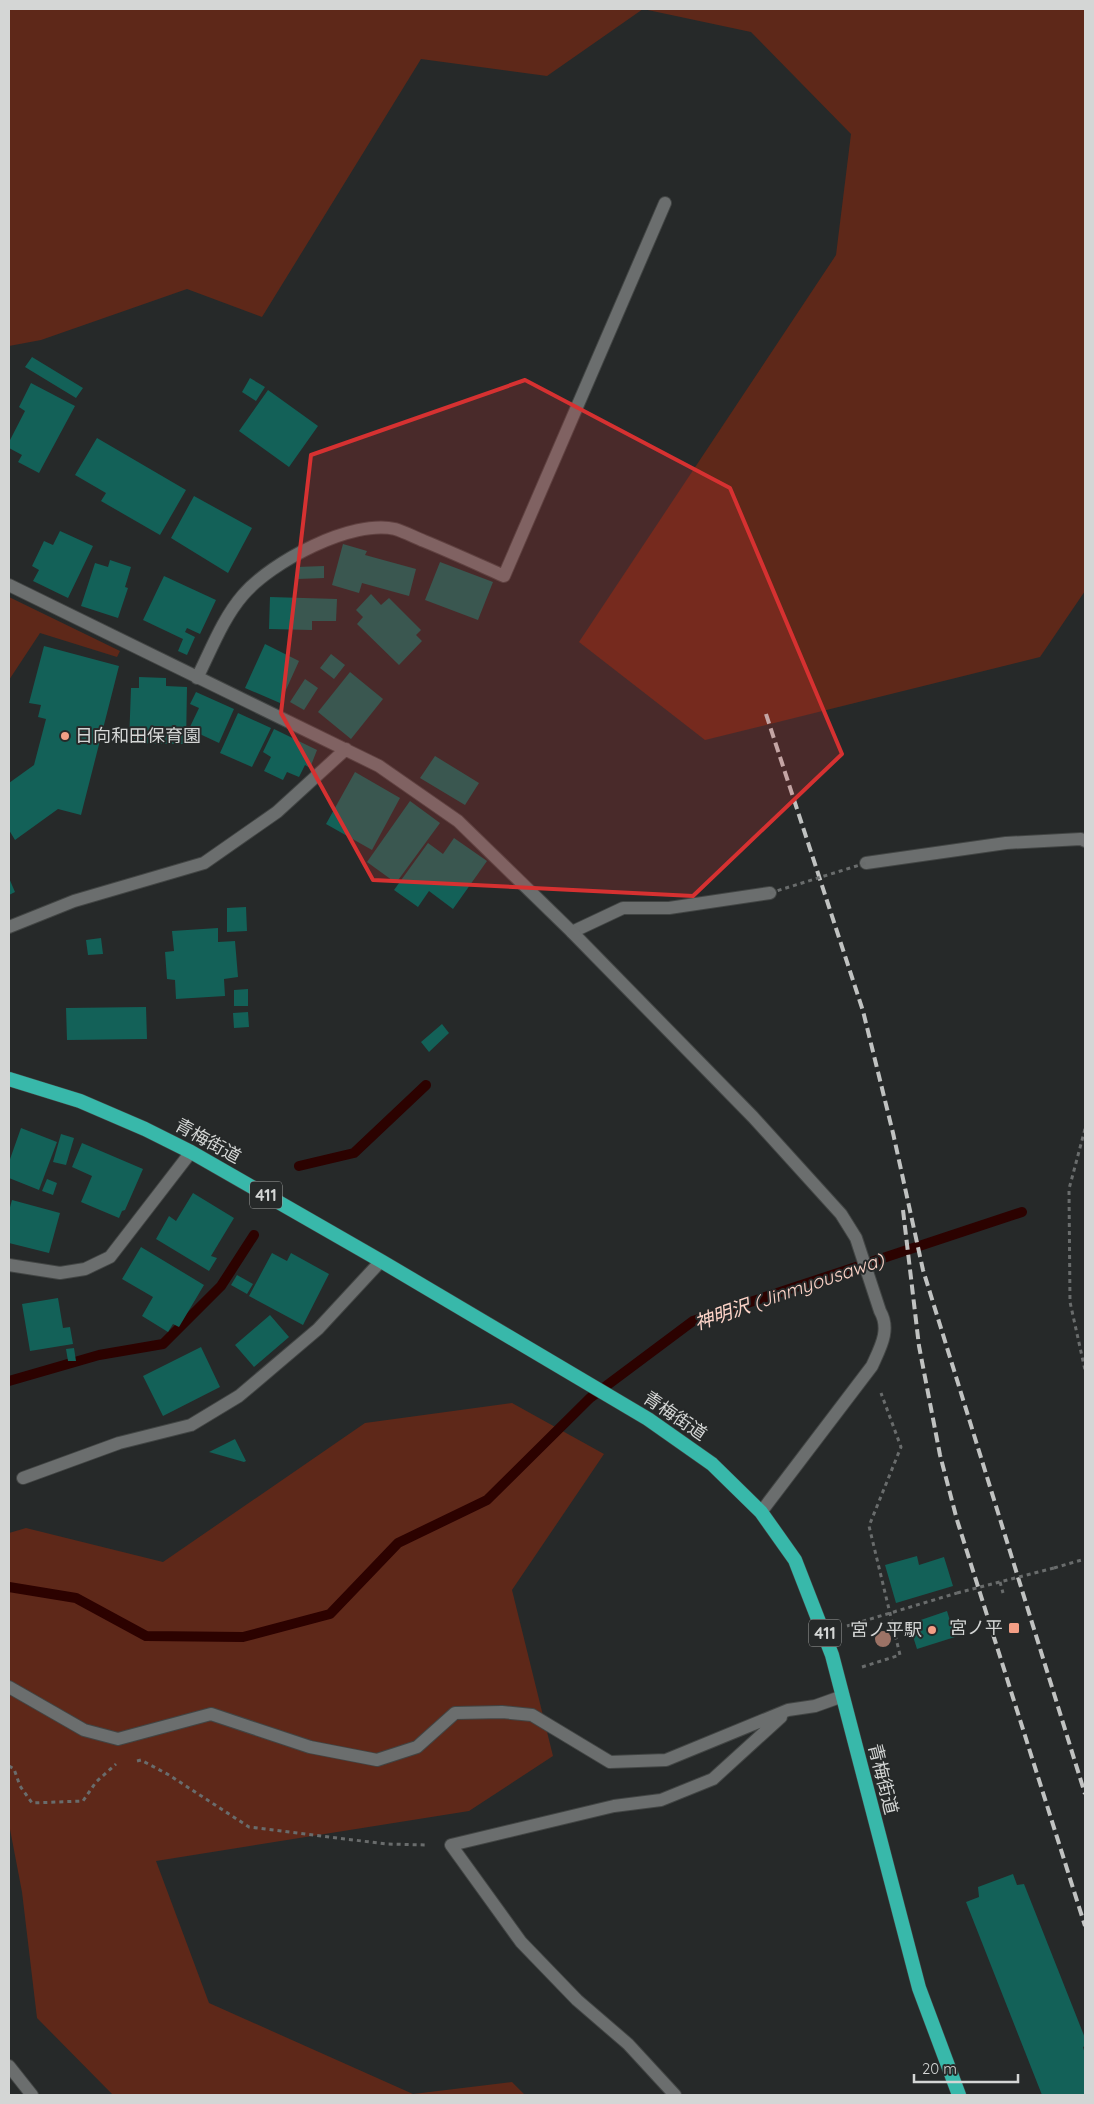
<svg xmlns="http://www.w3.org/2000/svg" width="1094" height="2104" viewBox="0 0 1094 2104" font-family="Quicksand,'Noto Sans JP',sans-serif">
	<style>
		.green { fill: #5e2819 }
		.lines { fill: none; stroke-linecap: round; stroke-linejoin: round }
		.stream { stroke: #2c0200; stroke-width: 10 }
		.building { fill: #136158 }
		.service-casing { stroke: #424544; stroke-width: 14 }
		.minor-casing { stroke: #424544; stroke-width: 14 }
		.trunk-casing { stroke: #424544; stroke-width: 15 }
		.path { stroke: #696c6c; stroke-width: 3; stroke-dasharray: 4 4; stroke-linecap: butt }
		.service { stroke: #6b6e6e; stroke-width: 12 }
		.minor { stroke: #6b6e6e; stroke-width: 12 }
		.trunk { stroke: #38b8aa; stroke-width: 14 }
		.rail { stroke: #c0c2c1; stroke-width: 4; stroke-dasharray: 10 5; stroke-linecap: butt }
		.path-bridge { stroke: #696c6c; stroke-width: 3; stroke-dasharray: 4 4; stroke-linecap: butt }
		.tree { fill: #9c7366 }
		.marked { fill: #d63131; fill-opacity: 0.2; stroke: #d63131; stroke-width: 4; stroke-linejoin: round }
		.poi-dot { fill: #f39f86; stroke: #262929; stroke-width: 2 }
		.labels { text-anchor: middle; stroke-width: 4; stroke-linejoin: round; paint-order: stroke }
		.shield { fill: #262929; stroke: #a0a2a1; stroke-width: 1 }
		.shield-label { font-size: 16px; font-weight: bold; fill: #d4d6d5 }
		.poi-label { font-size: 18px; fill: #d4d6d5; stroke: #262929; text-anchor: end }
		.street-label { font-size: 18px; fill: #d4d6d5; stroke: #262929 }
		.water-label { font-size: 19px; font-style: italic; fill: #fdd4c8; stroke: #262929 }
	</style>
	<rect width="100%" height="100%" fill="#262929"/>
	<path class="green" d="M9,9H1085V591L1040,657L705,740L579,642L836,255L851,134L751,32L643,9L547,76L421,59L262,317L187,289L41,340L9,346Z
		M9,597L120,651L117,657L40,633L9,680Z
		M512,1403L604,1454L512,1590L553,1756L469,1811L156,1861L209,2003L413,2094L512,2082L525,2095H113L37,2018L22,1892L9,1824V1533L26,1528L163,1562L365,1423Z"/>
	<g class="lines">
		<path class="stream" d="M299,1166L354,1153L426,1085
			M9,1381L99,1355L163,1344L221,1286L254,1235
			M9,1587L76,1598L146,1636L243,1637L330,1614L398,1543L487,1500L590,1398L693,1321L1022,1212"/>
	</g>
	<path class="building" d="M32,357L83,388L76,398L25,367Z
		M250,378L265,387L256,401L242,392Z
		M31,383L75,406L39,473L18,462L22,455L9,448V442L25,411L19,407Z
		M268,390L318,426L289,467L239,431Z
		M97,438L186,490L160,535L101,501L106,493L75,475Z
		M194,496L252,528L228,573L171,538Z
		M60,531L93,546L68,598L33,581L39,570L32,566L44,541L53,545Z
		M343,544L367,551L365,555L416,569L409,596L362,583L359,593L332,585Z
		M110,560L131,567L125,587L128,588L118,618L81,606L95,563L108,567Z
		M440,562L493,582L478,620L425,600Z
		M324,566V578L297,579V567Z
		M164,576L216,600L200,634L187,628L185,632L195,637L187,655L178,651L183,639L143,620Z
		M371,594L381,605L389,598L421,630L416,635L422,641L399,665L357,624L363,617L356,610Z
		M270,597L337,599L336,621H312V630L269,629Z
		M265,644L299,661L280,703L245,688Z
		M44,646L119,666L81,815L58,809L15,840L9,830V783L34,765L46,719L38,717L41,705L29,703Z
		M331,654L345,665L334,679L320,668Z
		M350,672L383,699L351,739L318,712Z
		M139,677L166,678V686L187,687L186,744L129,743L131,688H139Z
		M305,679L318,688L304,710L290,702Z
		M196,692L234,709L219,743L189,729L199,708L190,704Z
		M238,713L271,728L252,767L220,753Z
		M274,729L317,750L310,768L305,765L299,777L287,772L283,780L264,771L271,757L263,752Z
		M435,756L479,783L465,805L420,778Z
		M355,772L400,798L372,850L326,824Z
		M410,801L440,823L396,883L367,862Z
		M454,838L487,861L453,909L429,891L418,907L394,890L428,843L443,854Z
		M9,878L15,892L9,895Z
		M246,907L247,931L227,932V908Z
		M218,928V942L235,941L238,977L224,979L225,996L176,999L175,980L167,979L165,952L174,951L172,931Z
		M101,938L103,954L88,955L86,940Z
		M248,989V1006H234V990Z
		M146,1007L147,1039L67,1040L66,1008Z
		M248,1012L249,1027L234,1028L233,1013Z
		M442,1024L449,1033L429,1052L421,1042Z
		M21,1128L57,1142L39,1190L9,1178V1162Z
		M61,1134L74,1138L66,1165L53,1162Z
		M82,1143L143,1169L125,1210L122,1211L119,1218L81,1202L92,1176L72,1167Z
		M47,1179L57,1183L53,1195L42,1191Z
		M193,1193L234,1218L211,1256L217,1258L209,1271L156,1239L169,1216L176,1221Z
		M12,1200L60,1213L49,1253L9,1243V1211Z
		M141,1247L204,1285L179,1327L173,1324L168,1332L142,1316L153,1297L122,1279Z
		M272,1253L287,1261L291,1253L329,1274L303,1325L249,1296Z
		M237,1275L253,1284L247,1294L231,1285Z
		M58,1298L63,1328L70,1327L73,1344L30,1351L22,1304Z
		M270,1315L289,1337L254,1367L235,1345Z
		M201,1347L220,1387L163,1416L143,1376Z
		M74,1348L76,1361H68L66,1349Z
		M235,1439L246,1461L244,1462L209,1452Z
		M917,1556L919,1565L944,1557L953,1586L896,1603L885,1565Z
		M947,1611L955,1637L917,1649L909,1624Z
		M1013,1874L1017,1885L1024,1884L1085,2038V2046L1083,2047L1085,2054V2095H1042L966,1902L979,1897L978,1887Z"/>
	<g class="lines">
		<defs>
			<path id="service" d="M866,863L1006,843L1081,839L1085,841
				M572,932L623,908H669L770,893"/>
			<path id="minor" d="M9,585L379,766L458,821L572,932L753,1117L841,1214L856,1238L880,1311C891,1330 880,1348 872,1366L761,1512
				M197,678C211,650 223,618 243,595C271,562 352,519 395,529C405,532 414,537 424,541C451,552 477,564 504,576L665,203
				M9,927L74,901L204,863L277,812L346,749
				M9,1265L60,1273L85,1269L110,1257L191,1152
				M23,1478L119,1443L191,1425L239,1396L318,1329L381,1261
				M9,1687L84,1730L118,1739L211,1714L310,1747L377,1760L417,1747L455,1713L502,1712L532,1715L610,1762L666,1760L788,1710L815,1706L843,1696
				M9,2066L32,2095
				M675,2095L628,2044L577,2000L521,1942L451,1845L614,1806L661,1800L713,1779L781,1717"/>
			<path id="trunk" d="M9,1079L80,1101L145,1129L191,1152L381,1261L648,1419L712,1464L761,1512L795,1560L832,1655L919,1988L959,2095"/>
		</defs>
		<use href="#service" class="service-casing"/>
		<use href="#minor" class="minor-casing"/>
		<use href="#trunk" class="trunk-casing"/>
		<path class="path" d="M1085,1129L1069,1189L1070,1302L1085,1370
			M1054,1568L1085,1559
			M1000,1582L1003,1593
			M847,1626L957,1593
			M862,1667L900,1655L869,1526L901,1447L881,1393
			M137,1761L141,1760L169,1775L249,1827L386,1844L428,1845
			M9,1766L14,1769L20,1786L32,1803L83,1801L96,1782L116,1764"/>
		<use href="#service" class="service"/>
		<use href="#minor" class="minor"/>
		<use href="#trunk" class="trunk"/>
		<path class="rail" d="M766,714L863,1011L893,1133L923,1270L1085,1794
			M903,1210L919,1346L940,1455L957,1520L1085,1926"/>
		<path class="path-bridge" d="M770,893L866,863
			M957,1593L1054,1568"/>
	</g>
	<circle class="tree" cx="883" cy="1639" r="8"/>
	<path class="marked" d="M525,380L730,488L842,754L693,896L373,880L281,713L311,455Z"/>
	<g class="poi-dot">
		<circle cx="65" cy="736" r="5"/>
		<rect x="1008" y="1622" width="12" height="12" rx="2.5"/>
		<circle cx="932" cy="1630" r="5"/>
	</g>
	<g class="labels">
		<g class="shield">
			<rect x="250" y="1181.5" width="32" height="27" rx="4"/>
			<rect x="809" y="1619.5" width="32" height="27" rx="4"/>
		</g>
		<g class="shield-label">
			<text x="266" y="1201">411</text>
			<text x="825" y="1639">411</text>
		</g>
		<g class="poi-label">
			<text x="75" y="742" text-anchor="start">日向和田保育園</text>
			<text x="1003" y="1634">宮ノ平</text>
			<text x="922" y="1636">宮ノ平駅</text>
		</g>
		<g class="street-label">
			<text transform="translate(208 1141) rotate(29)" y="6">青梅街道</text>
			<text transform="translate(675 1416) rotate(34)" y="6">青梅街道</text>
			<text transform="translate(883 1779) rotate(76)" y="6">青梅街道</text>
		</g>
		<g class="water-label">
			<text transform="translate(789 1291) rotate(-19)" y="7">神明沢 (Jinmyousawa)</text>
		</g>
	</g>
	<rect width="1094" height="2104" fill="none" stroke="#d4d6d5" stroke-width="20"/>
	<path d="M914 2074v8h104v-8" fill="none" stroke="#d4d6d5" stroke-width="2.5"/>
	<text x="922" y="2074" font-size="15" fill="#d4d6d5" stroke="#262929" stroke-width="4" paint-order="stroke">20 m</text>
</svg>
